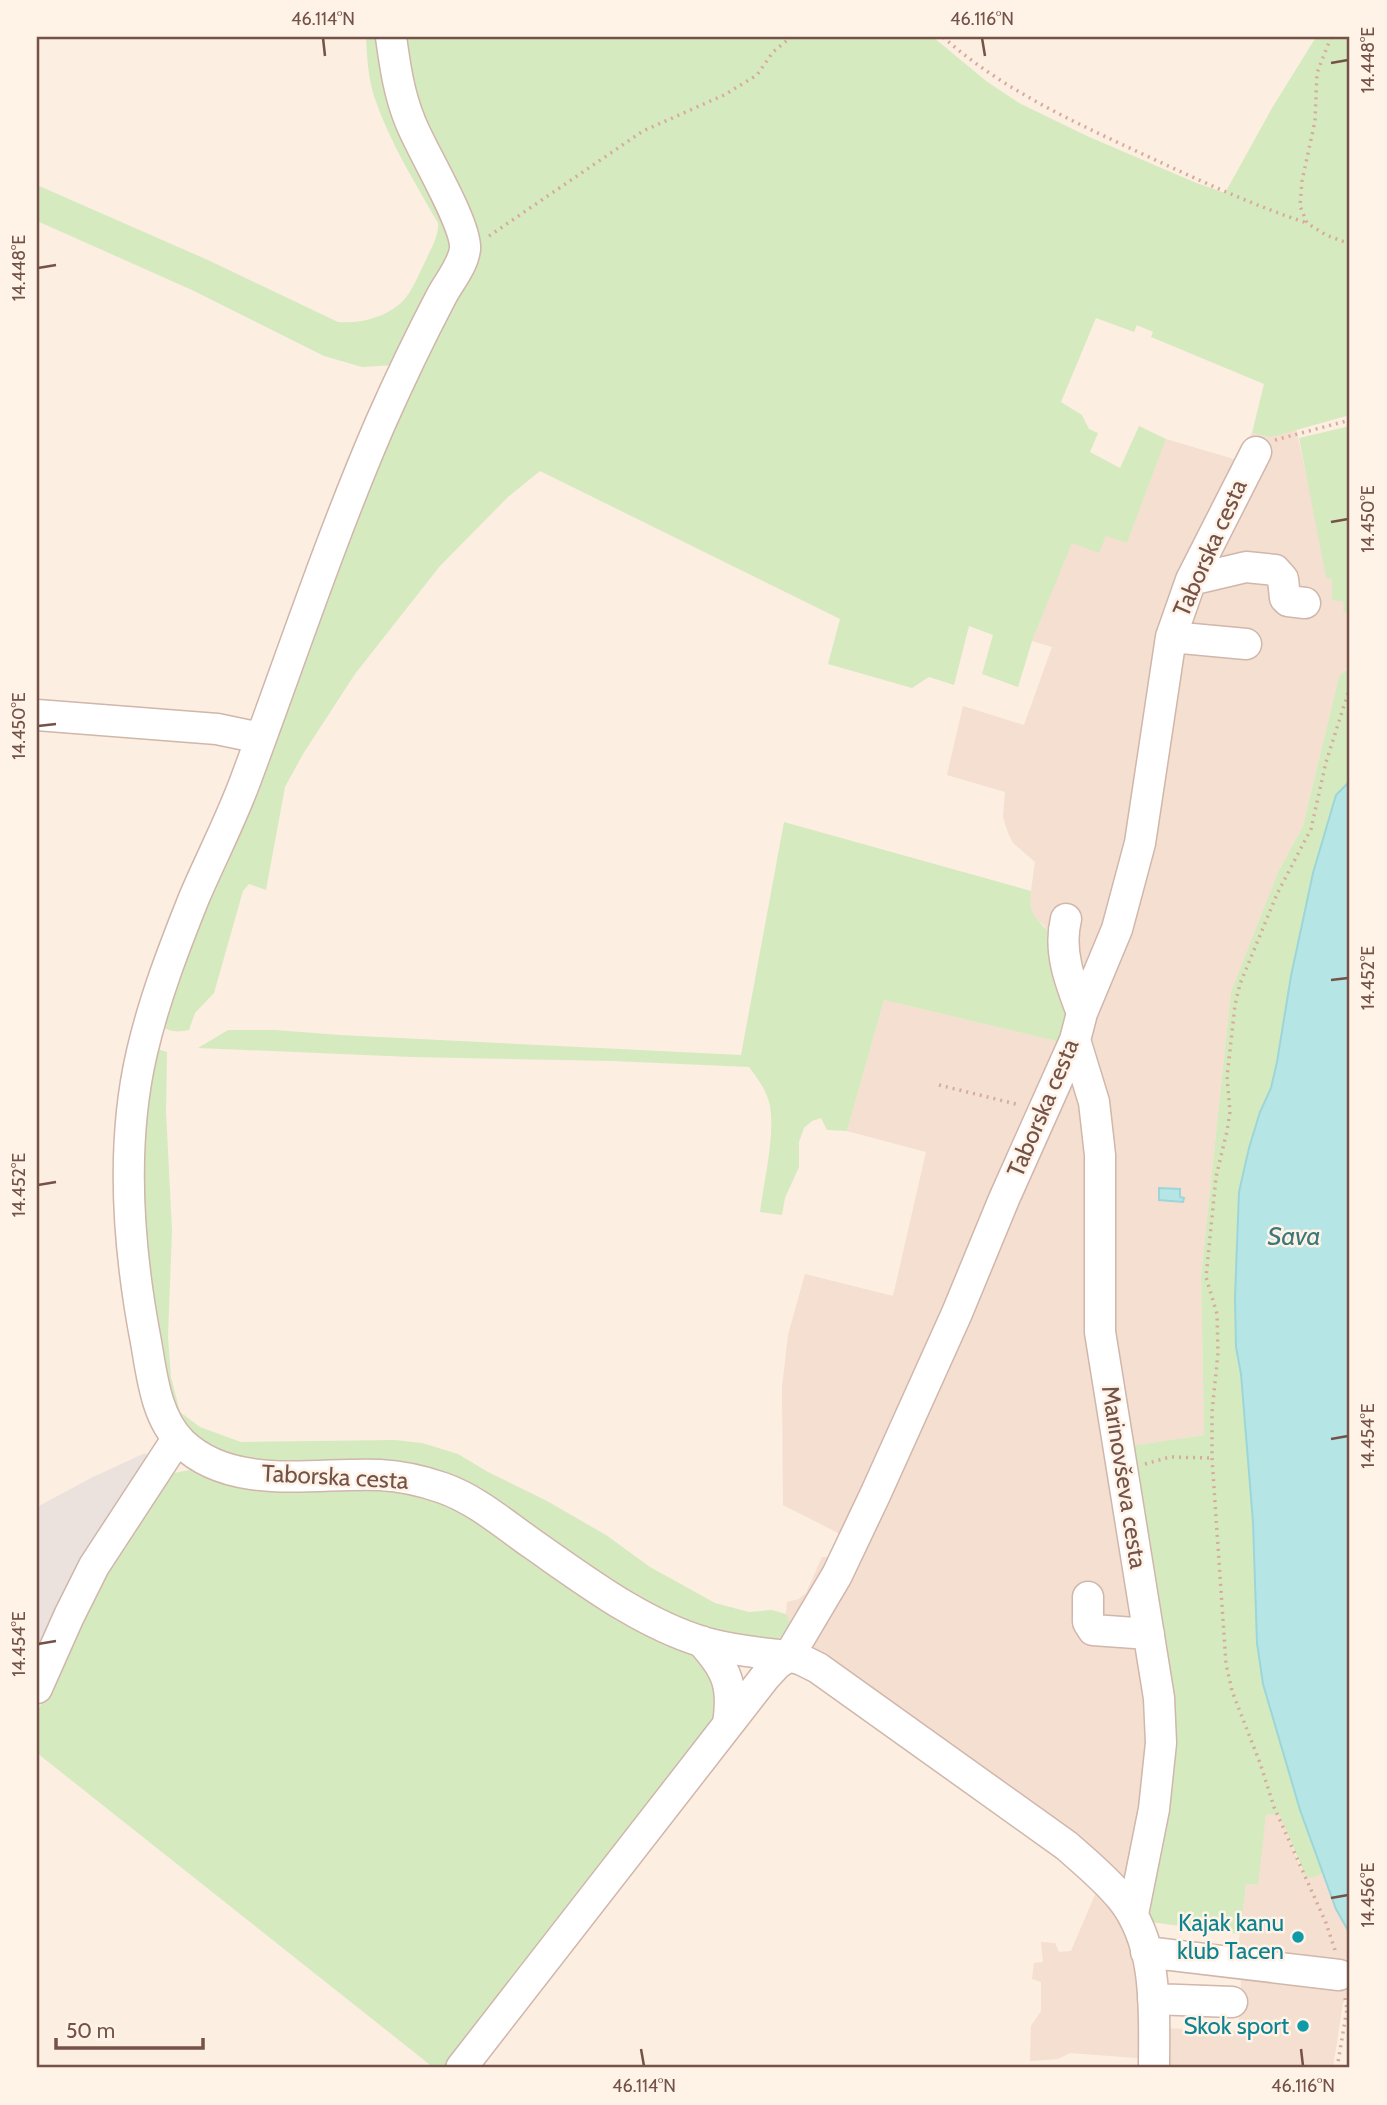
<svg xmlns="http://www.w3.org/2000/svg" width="1387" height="2105" viewBox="0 0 1387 2105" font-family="Cabin,sans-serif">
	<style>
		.residential { fill: #f4dfd0 }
		.industrial { fill: #ebe2dd }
		.green { fill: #d6eac0 }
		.water { fill: #b6e5e6; stroke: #9cd6d8; stroke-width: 2 }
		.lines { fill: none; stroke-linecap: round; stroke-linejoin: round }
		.minor-casing { stroke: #d0b6ab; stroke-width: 33 }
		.path { stroke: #d7ab9c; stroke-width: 3.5; stroke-dasharray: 2 5; stroke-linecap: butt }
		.minor { stroke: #fff; stroke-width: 30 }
		.ticks { fill: none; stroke: #745248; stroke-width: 2.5 }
		.culture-dot { fill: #0f9aa8; stroke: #fff3e8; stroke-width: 2.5 }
		.labels { text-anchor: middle; stroke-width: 5; stroke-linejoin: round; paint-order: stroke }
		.street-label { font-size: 24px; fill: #745248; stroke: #fff3e8 }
		.culture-label { font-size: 24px; fill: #0d838f; stroke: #fff3e8; text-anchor: end }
		.water-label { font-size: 26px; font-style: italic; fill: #3c787a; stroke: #fff3e8 }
		.neatline { fill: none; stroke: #745248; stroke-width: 2.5 }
		.ticks-label { font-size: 18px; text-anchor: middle; fill: #745248 }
	</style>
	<rect width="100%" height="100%" fill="#fceee1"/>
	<path class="residential" d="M1296,429L1322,546L1332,579V600L1345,602L1343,611L1350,614V659L1346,670L1339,676L1303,826L1278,872L1231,993L1201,1275L1204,1435L1125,1447L1161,1658L1137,1975L1146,2063L1137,2058L1070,2053L1058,2059L1030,2061L1031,2026L1041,2011V1982L1032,1979L1034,1963L1043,1962L1041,1942L1055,1943L1059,1952L1071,1951L1097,1890L1091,1879L785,1637L791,1623L786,1614L787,1602L799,1599L806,1593L822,1557H837L848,1538L783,1505L782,1387L788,1335L805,1274L893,1296L926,1152L847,1131L884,1000L1064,1043L1045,926L1032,916L1029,905L1035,862L1013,843L1008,833L1003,817L1005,792L947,775L963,706L1024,725L1052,647L1032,641L1072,542L1106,535L1127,543L1166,439L1237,460L1252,433L1267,437Z
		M1279,1813L1300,1867L1312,1878L1323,1873L1336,1909L1350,1934V1989L1343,2003L1333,2068H1163L1162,2028L1238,2031L1241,1985L1238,1948L1246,1884L1257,1885L1266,1815Z"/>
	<path class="industrial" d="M145,1453L154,1463L37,1675V1507L93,1477Z"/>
	<path class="green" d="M366,37H381L456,254L395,365L362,367L324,356L192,290L37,221V185L210,261L338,322C359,324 384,318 401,303C412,293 419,273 426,260C431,248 439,236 438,223C415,183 389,141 374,96C368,77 367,57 366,37Z
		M396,37H933L986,81L1019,103L1087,136L1194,182L1225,193L1272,108L1316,37H1350V415L1275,436L1267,437L1252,433L1264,384L1151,337L1153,332L1137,325L1134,332L1096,318L1061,402L1082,415L1089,429L1098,433L1090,452L1120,468L1139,426L1166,439L1127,543L1106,536L1099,553L1072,543L1032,641L1018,687L982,674L993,635L969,626L954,685L929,677L912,688L828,664L840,619L540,471L508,497L440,566L355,674L303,754L285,787L266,890L249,884L243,891L214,993L195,1013L189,1030C176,1033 169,1031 158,1025L370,468L472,254L416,115Z
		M1350,426V614L1343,612L1344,602L1332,600V579L1326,577L1299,438Z
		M1346,670H1350V776L1347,784L1336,795L1323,838L1277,1062L1271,1088L1260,1112L1249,1148L1239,1192L1236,1245V1347L1241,1374L1253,1522L1257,1643L1263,1684L1300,1810L1323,1873L1312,1878L1305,1875L1279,1814L1266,1815L1258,1885L1246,1884L1240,1934L1143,1921L1173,1774L1170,1771L1124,1447L1204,1435L1201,1275L1231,992L1278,872L1303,826L1339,676Z
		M784,822L1031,891C1027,923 1043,917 1054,943C1059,953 1074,1002 1073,1011C1072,1022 1067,1033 1064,1043L884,1000L847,1131L827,1130L821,1118L812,1121L804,1128L799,1142V1167L785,1198L782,1215L760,1212C764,1180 775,1137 770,1106C767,1091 758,1079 749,1067L613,1061L411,1057L198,1048L228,1030H275L340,1035L741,1055Z
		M150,1047L167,1052L166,1112L172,1230L168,1337L171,1377L180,1412L200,1427L241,1442L395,1440L422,1443L458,1454L488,1472L547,1501L606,1535L650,1567L715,1603L749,1612L772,1610L786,1614L791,1623V1631L785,1637L764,1640L729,1637L650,1608L477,1494L303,1470L203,1449L165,1404L140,1198Z
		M194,1469L419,1488L693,1646L717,1671L718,1722L450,2068H434L37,1753V1713L48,1689L56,1653L155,1489L174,1473Z"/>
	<path class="water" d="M1350,776V1934L1336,1909L1300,1810L1263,1684L1257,1643L1253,1522L1241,1374L1236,1347L1235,1297L1239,1192L1249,1148L1260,1112L1271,1088L1277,1062L1291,976L1313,873L1336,795L1347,784Z
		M1159,1188L1180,1189V1197L1184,1198L1183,1202L1159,1200Z"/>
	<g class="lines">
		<defs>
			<path id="minor" d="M391,37C395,66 399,94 410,121C421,150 467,224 465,249C463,266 448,283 441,297C419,339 399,381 380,424C330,540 290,661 246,779C231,820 211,858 194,898C174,948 154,1000 142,1052C120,1146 128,1248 146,1342C152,1376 156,1418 182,1443C233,1492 317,1472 380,1475C401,1476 423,1481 443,1488C477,1500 505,1525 534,1545C587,1582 641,1623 703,1642C731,1650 760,1653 789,1656L837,1575L875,1495L957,1313L1004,1199L1075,1040L1082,1013L1117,929L1140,843L1171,637L1191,580L1256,452
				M1191,580L1246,567L1275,570L1283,579L1285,598L1288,601L1305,603
				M1171,637L1246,644
				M37,715L217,729L260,738
				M1066,919C1058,951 1070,982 1082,1013
				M1075,1040L1094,1102L1100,1155V1332L1159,1698L1161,1743L1154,1809L1133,1914
				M1088,1597V1622L1093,1630L1149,1634
				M701,1641C727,1669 734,1686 728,1724
				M37,1688L69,1616L94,1566L177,1439
				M1146,1952L1339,1975
				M1153,1999L1232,2002
				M461,2068L765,1677L777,1664L789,1656L802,1660L818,1668L1067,1846C1086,1863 1106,1879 1122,1899C1159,1946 1154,2012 1154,2068"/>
		</defs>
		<use href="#minor" class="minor-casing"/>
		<path class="path" d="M943,37C1004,91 1076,123 1149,157C1201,181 1252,205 1307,223
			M1331,37L1317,73L1315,121L1302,181L1300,206L1307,223L1326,235L1350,244
			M489,236L643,131L724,95L757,75L773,52L791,37
			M1275,440L1350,420
			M939,1085L1020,1105
			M1145,1464L1170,1457L1212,1458
			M1335,1950L1326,1923L1274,1807L1260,1763L1232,1691L1226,1664L1212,1458V1412L1218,1353L1217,1314L1206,1277L1216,1177L1227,1131L1230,1112L1227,1077L1235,1005L1240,984L1277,894L1311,829L1326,762L1350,687
			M1345,1998L1347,2009L1350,2011
			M1337,2068L1347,2009"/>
		<use href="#minor" class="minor"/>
	</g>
	<path class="ticks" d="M323,38L325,56M982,38L985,56M1331,63L1348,60M38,268L56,265M1331,522L1348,519M38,726L56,724M1331,980L1348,978M38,1185L56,1182M1331,1439L1348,1436M38,1644L56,1641M1331,1898L1348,1895M641,2049L644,2066M1301,2049L1303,2066"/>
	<g class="culture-dot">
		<circle cx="1298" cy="1937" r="7"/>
		<circle cx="1303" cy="2026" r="7"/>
	</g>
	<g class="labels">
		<g class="street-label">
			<text transform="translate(1210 548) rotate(-66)" y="8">Taborska cesta</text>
			<text transform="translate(1043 1108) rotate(-67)" y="8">Taborska cesta</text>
			<text transform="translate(335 1477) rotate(3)" y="8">Taborska cesta</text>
			<text transform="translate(1124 1477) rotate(81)" y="8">Marinovševa cesta</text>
		</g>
		<g class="culture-label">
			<text x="1284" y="1931">Kajak kanu<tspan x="1284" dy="28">klub Tacen</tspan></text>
			<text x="1289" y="2034">Skok sport</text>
		</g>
		<g class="water-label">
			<text x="1294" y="1245">Sava</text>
		</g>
	</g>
	<rect width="1387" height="2105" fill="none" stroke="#fff3e8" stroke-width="77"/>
	<path d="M56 2038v10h147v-10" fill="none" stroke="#745248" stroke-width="3.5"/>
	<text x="66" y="2038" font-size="21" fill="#745248" stroke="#fff3e8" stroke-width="5" paint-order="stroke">50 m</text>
	<rect x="38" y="38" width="1310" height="2028" class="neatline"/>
	<g class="ticks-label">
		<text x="323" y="25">46.114°N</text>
		<text x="982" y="25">46.116°N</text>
		<text transform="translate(1368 60) rotate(-90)" y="6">14.448°E</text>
		<text transform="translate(19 268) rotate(-90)" y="6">14.448°E</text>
		<text transform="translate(1368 519) rotate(-90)" y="6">14.450°E</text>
		<text transform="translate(19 726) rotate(-90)" y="6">14.450°E</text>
		<text transform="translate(1368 978) rotate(-90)" y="6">14.452°E</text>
		<text transform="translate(19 1185) rotate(-90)" y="6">14.452°E</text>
		<text transform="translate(1368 1436) rotate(-90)" y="6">14.454°E</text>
		<text transform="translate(19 1644) rotate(-90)" y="6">14.454°E</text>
		<text transform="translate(1368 1895) rotate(-90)" y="6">14.456°E</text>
		<text x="644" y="2092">46.114°N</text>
		<text x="1303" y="2092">46.116°N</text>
	</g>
</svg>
